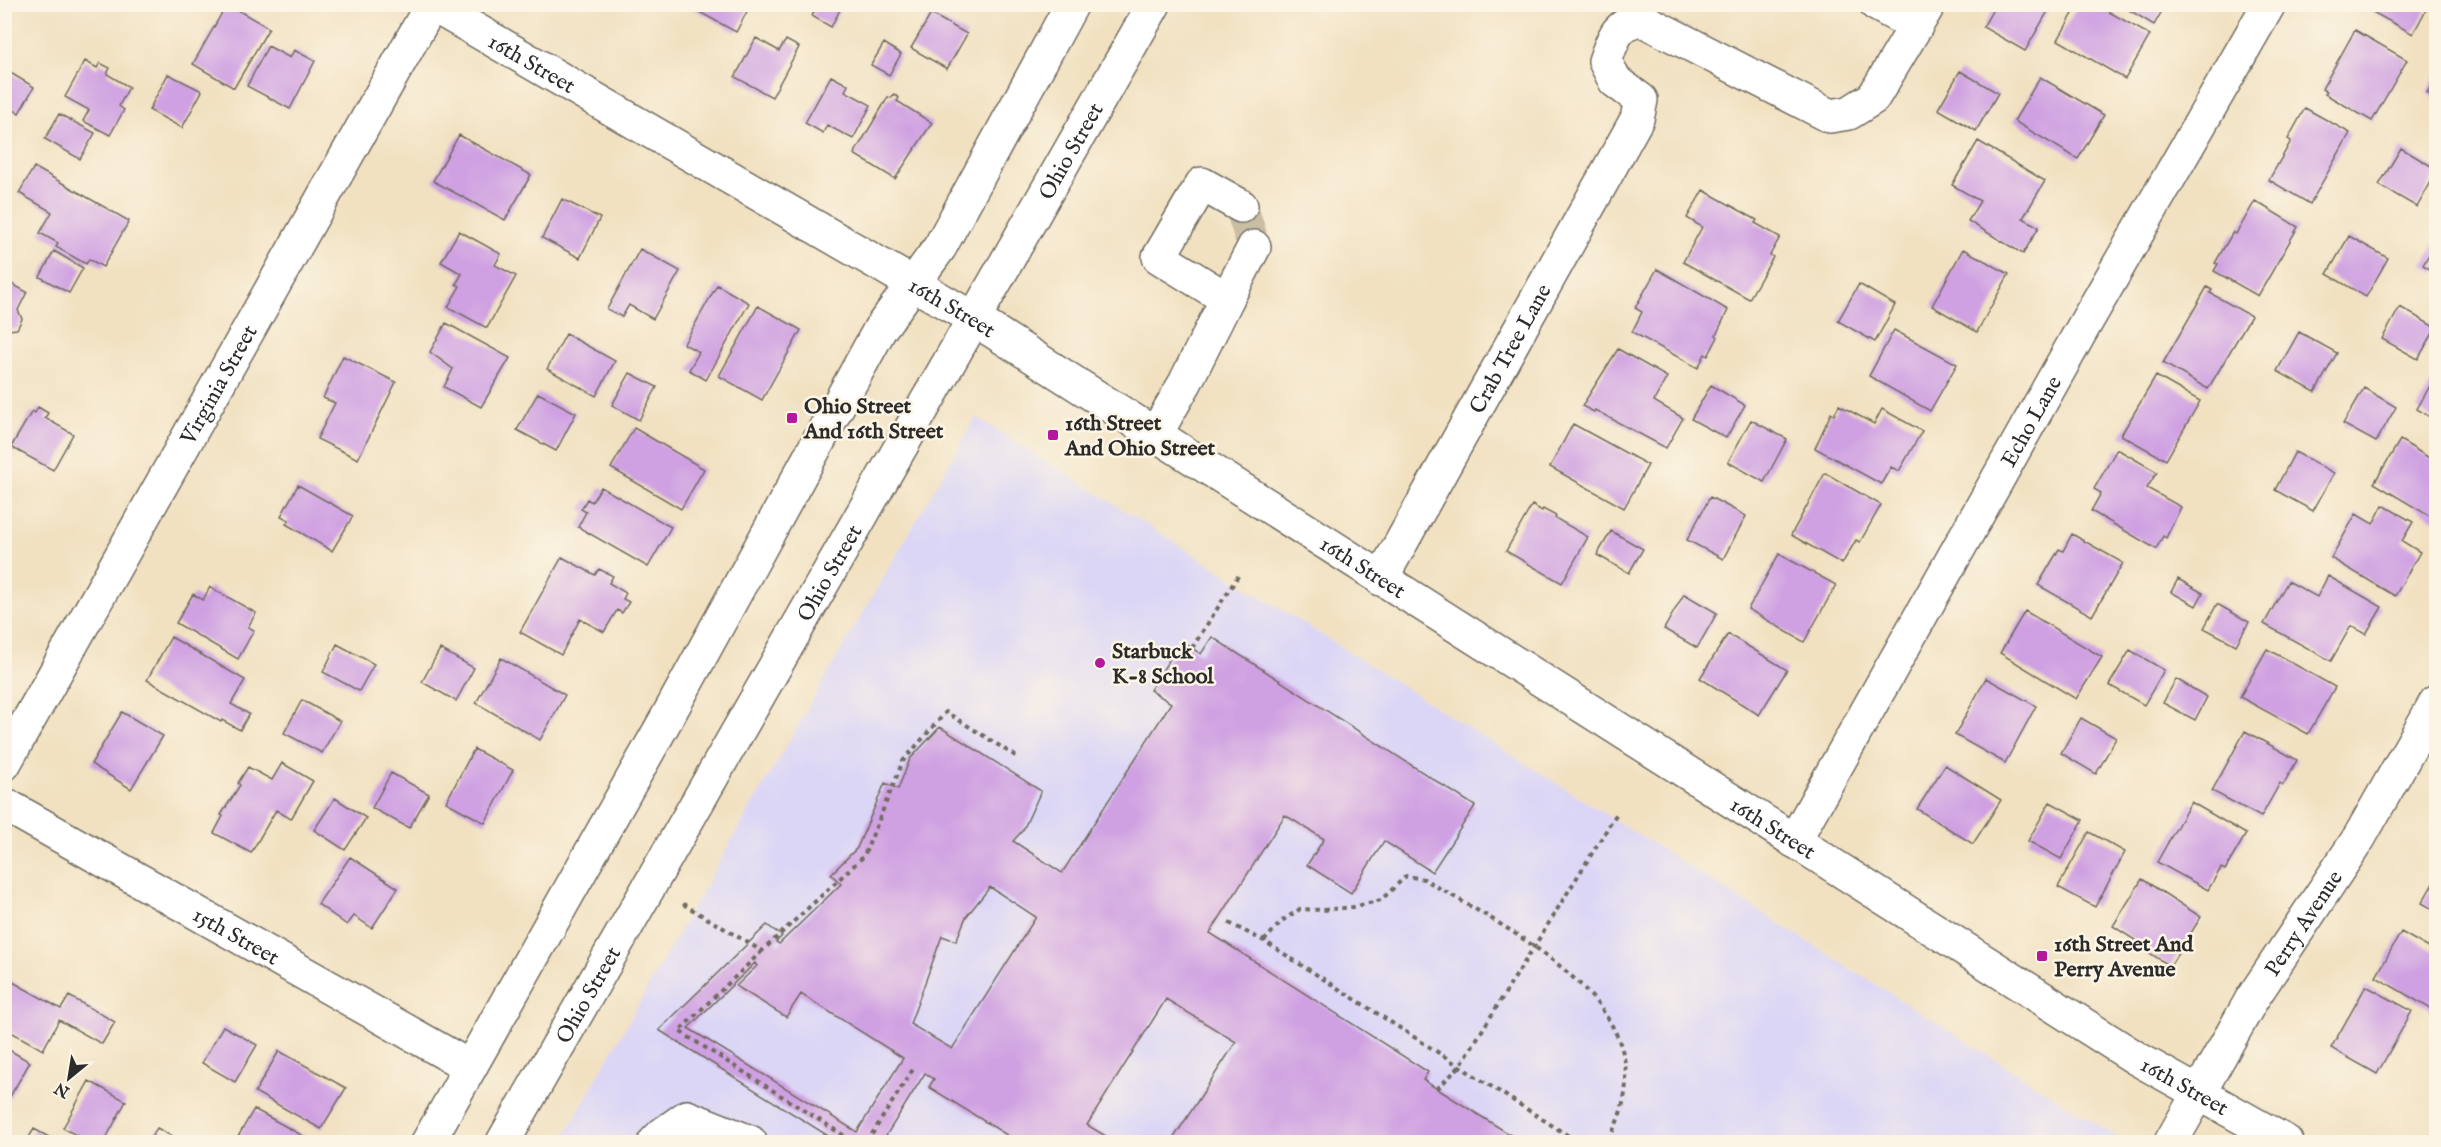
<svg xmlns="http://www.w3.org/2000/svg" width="2441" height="1147" viewBox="0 0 2441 1147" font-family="'IM FELL English',serif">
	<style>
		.built { fill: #dbd6f6 }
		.building { fill: #cfa0e2; fill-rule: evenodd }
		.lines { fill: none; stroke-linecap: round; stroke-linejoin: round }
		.minor-tunnel { stroke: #c9bda3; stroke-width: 33; stroke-dasharray: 33 16; stroke-linecap: butt }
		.minor-casing { stroke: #706b60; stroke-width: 36 }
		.path { stroke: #706b60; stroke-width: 4; stroke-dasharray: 4.5 4.5; stroke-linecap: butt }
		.minor { stroke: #fff; stroke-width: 33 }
		.poi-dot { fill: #b5179e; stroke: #fcf5e5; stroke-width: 2 }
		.labels { text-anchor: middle; stroke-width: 5; stroke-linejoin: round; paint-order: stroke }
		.street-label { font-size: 22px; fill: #2b2b2b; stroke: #fcf5e5 }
		.poi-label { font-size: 22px; font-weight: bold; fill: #2b2b2b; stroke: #fcf5e5; text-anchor: start }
	</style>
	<rect width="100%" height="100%" fill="#fcf5e5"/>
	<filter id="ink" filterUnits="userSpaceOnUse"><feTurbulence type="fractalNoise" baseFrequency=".0167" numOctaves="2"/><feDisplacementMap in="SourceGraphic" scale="12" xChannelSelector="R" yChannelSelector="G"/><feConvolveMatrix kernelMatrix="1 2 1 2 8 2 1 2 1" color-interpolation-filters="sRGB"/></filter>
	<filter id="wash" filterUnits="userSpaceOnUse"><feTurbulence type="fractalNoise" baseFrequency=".008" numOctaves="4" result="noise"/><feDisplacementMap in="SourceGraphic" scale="24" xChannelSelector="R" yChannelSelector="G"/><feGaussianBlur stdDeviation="1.35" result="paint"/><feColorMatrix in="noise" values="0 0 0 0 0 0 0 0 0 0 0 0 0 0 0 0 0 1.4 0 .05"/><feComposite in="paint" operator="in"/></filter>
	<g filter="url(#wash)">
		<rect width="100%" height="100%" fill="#f1e1c1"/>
		<path class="built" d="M976,417L2119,1138L2116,1142H561L692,909Z"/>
		<g id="blocks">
			<path class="building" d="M227,4L269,28L234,88L193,64Z
				M694,4H751L736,32L692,8Z
				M818,4H843L831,27L812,16Z
				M1996,4H2035L2048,11L2025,51L1983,27Z
				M2119,4H2166L2154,25Z
				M2369,4H2429L2413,34L2367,9Z
				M2078,5H2097L2150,35L2125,79L2058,40Z
				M931,14L967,34L947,69L911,48Z
				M2355,30L2407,60L2372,121L2325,94L2327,92L2322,89Z
				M756,38L779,51L786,40L799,47L772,97L735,77Z
				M884,43L901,54L889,75L871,65Z
				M268,46L290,58L294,50L315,61L290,109L247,86Z
				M85,61L97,68L100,63L110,68L107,74L129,87L119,106L124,110L110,135L83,121L89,110L65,97Z
				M4,69L34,87L19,113L4,105Z
				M1960,71L1998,93L1976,131L1938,109Z
				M168,74L202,91L182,128L149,110Z
				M831,76L848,85L845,91L871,105L853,139L827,125L823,133L805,123Z
				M2436,76V99L2427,93Z
				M2040,77L2104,115L2078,159L2014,121Z
				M894,94L899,98L897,101L932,123L895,179L854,154L888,97L891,98Z
				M2305,108L2350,133L2310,204L2269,180L2291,141L2288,139Z
				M59,114L95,133L80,159L45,139Z
				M459,135L531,175L505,220L433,181Z
				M1978,141L2045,181L2023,218L2039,227L2023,254L1968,221L1980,201L1952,185Z
				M2401,148L2436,169V173L2417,207L2379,185Z
				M34,167L129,221L103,267L89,259L86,264L56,247L58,243L40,233L52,212L19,193Z
				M1703,190L1757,220L1755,223L1780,237L1770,255L1773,257L1749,299L1683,262L1702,227L1687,218Z
				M562,199L600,218L580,258L542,238Z
				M2255,201L2298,227L2258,296L2214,271L2218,264L2215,263L2233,232L2236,234Z
				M459,231L501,254L495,265L516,276L487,328L448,307L460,286L456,284L462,274L441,262Z
				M2349,236L2388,258L2366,297L2327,274Z
				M2436,242V273L2423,265Z
				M640,249L680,271L653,319L629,305L622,317L607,309Z
				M1963,249L2009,274L1977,332L1932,306Z
				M54,251L83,268L69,293L40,277Z
				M1657,269L1728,310L1716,335L1718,337L1708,356L1705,354L1698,368L1632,332L1642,312L1635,308Z
				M4,280L27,292L18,310L22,319L17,329L8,330L4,336Z
				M1859,284L1895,305L1875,342L1838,321Z
				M717,285L749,303L706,380L689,370L699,352L684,344Z
				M2207,287L2212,290L2210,293L2251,316L2208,389L2163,363Z
				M758,306L801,330L762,400L719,376Z
				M2400,307L2436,328L2418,359L2382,339Z
				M446,323L510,358L481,407L444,387L453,369L430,352Z
				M1894,330L1957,364L1930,411L1869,376Z
				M2299,332L2337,353L2315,392L2277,371Z
				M566,334L615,361L596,396L547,369Z
				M1618,349L1667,377L1654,401L1683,418L1666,448L1595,410L1594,412L1582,406Z
				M343,356L396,382L358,459L317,439L335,403L323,398Z
				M630,373L657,387L639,420L612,405Z
				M2436,375V421L2417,409Z
				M2156,376L2200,401L2166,460L2121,435Z
				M1711,385L1745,405L1726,438L1691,419Z
				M2364,388L2396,407L2376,442L2343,424Z
				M538,393L576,413L556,451L517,430Z
				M1839,405L1874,424L1882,409L1922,431L1899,471L1891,467L1881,484L1815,448L1831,413L1834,415Z
				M38,407L48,413L45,418L73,434L53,470L11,447L32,411L35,413Z
				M1751,420L1787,439L1764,482L1728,462Z
				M1573,424L1648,465L1624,508L1550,467Z
				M634,428L704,469L681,509L611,468Z
				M2400,440L2436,462V520L2374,483Z
				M2117,449L2157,472L2147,488L2181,507L2166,538L2163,536L2156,549L2091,511L2101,493L2094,489Z
				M2295,452L2334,473L2313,511L2275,490Z
				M1825,473L1881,505L1860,542L1856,540L1842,564L1791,535Z
				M298,485L353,516L332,551L286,524L289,520L281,516Z
				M601,487L671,527L648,567L578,527L586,512L581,509L587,499L592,502Z
				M1710,497L1746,516L1723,559L1687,540Z
				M1532,505L1542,511L1543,509L1556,516L1555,518L1588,537L1562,583L1506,551Z
				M2383,505L2413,522L2402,541L2420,552L2395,596L2331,558L2356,514L2373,524Z
				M1611,531L1643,549L1629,573L1597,555Z
				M2072,534L2123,563L2092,616L2038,585L2059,549L2063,551Z
				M1779,554L1836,585L1804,642L1748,609Z
				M562,557L595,575L599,569L613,576L609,583L626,593L623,599L629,602L622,613L617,610L604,632L580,619L561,655L520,632Z
				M2328,576L2382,607L2366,634L2351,626L2331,661L2264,624L2288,581L2317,597Z
				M2178,579L2203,593L2196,606L2171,592Z
				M210,587L256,613L248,627L254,630L238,659L176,623L193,594L203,600Z
				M1684,594L1717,613L1697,648L1664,629Z
				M2217,604L2249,622L2236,645L2204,628Z
				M2025,611L2102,657L2076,699L2000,653Z
				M1728,634L1787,670L1759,715L1700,678Z
				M171,637L245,680L231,704L249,714L240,730L222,720L221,722L147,680Z
				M1212,637L1475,806L1432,872L1384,841L1351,893L1307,865L1324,839L1285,815L1210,933L1428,1072L1423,1080L1522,1142H1171L1236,1042L1166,999L1087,1125L1116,1142H1018L929,1087L934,1079L925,1073L882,1142H838L659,1030L767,925L782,936L776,942L779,944L841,884L831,874L857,848L885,783L898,789L910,759L940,727L1041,791L1023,830L1013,841L1062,873L1171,703L1150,690L1181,641L1201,654ZM990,887L1036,917L952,1049L910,1024L942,936L956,941L966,917ZM755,963L757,966L736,986L786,1017L801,994L903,1058L857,1132L688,1028Z
				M337,644L374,664L359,691L323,672Z
				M440,649L474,668L456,701L422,682Z
				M2267,649L2335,687L2308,734L2240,697Z
				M2130,650L2164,670L2144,705L2109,685Z
				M501,658L565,695L540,740L476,703Z
				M1986,678L2036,706L2005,763L1955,735Z
				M2176,679L2207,697L2195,720L2163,703Z
				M302,700L340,721L322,753L284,733Z
				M122,712L163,736L131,789L91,764Z
				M2081,718L2116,738L2096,774L2061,753Z
				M2245,731L2297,760L2283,785L2280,783L2261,817L2212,791Z
				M474,749L513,770L485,823L446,802Z
				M282,763L313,781L291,819L276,810L251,853L214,833L223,816L221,815L240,785L238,783L248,767L272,780Z
				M1945,765L2001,800L1973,844L1917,809Z
				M391,773L429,794L409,828L372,808Z
				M335,798L366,818L345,850L314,830Z
				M2050,802L2083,820L2061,859L2028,841Z
				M2191,802L2246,834L2225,870L2221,868L2208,890L2157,862Z
				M2089,832L2125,852L2095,907L2058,887Z
				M350,857L398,888L372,928L354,916L347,925L318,904Z
				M2436,878V911L2422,903Z
				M2142,879L2201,917L2170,966L2140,947L2141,944L2113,926Z
				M2401,932L2436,952V1012L2376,977Z
				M4,977L61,1009L69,996L115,1022L102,1044L59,1020L43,1050L4,1028Z
				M2366,986L2412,1011L2377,1074L2331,1048Z
				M223,1026L257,1045L235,1082L202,1063Z
				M4,1047L30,1062L4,1107Z
				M279,1051L346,1088L321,1129L255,1092Z
				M89,1081L126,1101L104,1142H89L63,1128Z
				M254,1109L314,1142H235Z
				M157,1128L182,1142H148Z
				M34,1129L58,1142H26Z"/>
		</g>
	</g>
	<g filter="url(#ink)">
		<use href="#blocks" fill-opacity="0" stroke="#706b60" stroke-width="1.5"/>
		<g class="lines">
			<path class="minor-tunnel" d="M1241,206L1254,247"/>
			<defs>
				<g id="minor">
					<path id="s1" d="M431,4L974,319L2136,1058L2286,1142"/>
					<path d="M1876,4L1916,26"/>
					<path d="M1227,299L1254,247"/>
					<path d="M1155,435L1185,383L1227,299L1159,257L1202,184L1241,206"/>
					<path id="s2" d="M1381,579L1637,119L1641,100L1615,81L1605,61C1614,38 1614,28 1639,18L1830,116L1849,113L1873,98L1929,4"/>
					<path id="s3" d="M4,764L432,4"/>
					<path id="s4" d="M4,804L470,1067"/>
					<path id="s5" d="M1794,841L2081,331L2269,4"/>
					<path d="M428,1142L669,714L880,329L940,247L1072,4"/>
					<path id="s6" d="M503,1142L1154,4"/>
					<path d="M655,1142L663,1134L687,1117L750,1142"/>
					<path id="s7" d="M2171,1142L2252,999L2359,838L2436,702"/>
				</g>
			</defs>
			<use href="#minor" class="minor-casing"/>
			<path class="path" d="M1192,648L1240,573
				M683,904L762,951L864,856L903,761L946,712L1017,757
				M1229,923L1264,941L1578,1142
				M1264,941L1282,921L1300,909L1323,910L1353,907L1381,900L1406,876L1424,879C1513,933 1683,1011 1607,1142
				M762,951L679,1031L854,1142
				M1437,1089L1460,1066L1617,813
				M867,1142L915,1066"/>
			<use href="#minor" class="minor"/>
		</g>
	</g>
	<g class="poi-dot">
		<rect x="786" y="412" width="12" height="12" rx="3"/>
		<rect x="1047" y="429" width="12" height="12" rx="3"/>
		<circle cx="1100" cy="663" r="6"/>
		<rect x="2036" y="950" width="12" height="12" rx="3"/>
	</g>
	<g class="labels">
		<g class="street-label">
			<text dy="8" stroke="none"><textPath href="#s1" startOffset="117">16th Street</textPath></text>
			<text dy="8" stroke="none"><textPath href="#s6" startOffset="1142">Ohio Street</textPath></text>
			<text dy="8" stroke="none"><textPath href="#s1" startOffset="603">16th Street</textPath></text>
			<text dy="8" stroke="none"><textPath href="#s2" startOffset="264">Crab Tree Lane</textPath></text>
			<text dy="8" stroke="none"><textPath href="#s3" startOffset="436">Virginia Street</textPath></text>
			<text dy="8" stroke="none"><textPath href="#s5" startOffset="482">Echo Lane</textPath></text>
			<text dy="8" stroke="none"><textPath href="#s1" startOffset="1089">16th Street</textPath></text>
			<text dy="8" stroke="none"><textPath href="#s6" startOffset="656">Ohio Street</textPath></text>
			<text dy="8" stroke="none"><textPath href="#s1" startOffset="1575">16th Street</textPath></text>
			<text dy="8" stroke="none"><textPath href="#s7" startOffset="256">Perry Avenue</textPath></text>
			<text dy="8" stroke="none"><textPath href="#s4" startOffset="267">15th Street</textPath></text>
			<text dy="8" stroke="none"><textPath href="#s6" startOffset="170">Ohio Street</textPath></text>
			<text dy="8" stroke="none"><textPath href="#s1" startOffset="2061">16th Street</textPath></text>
		</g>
		<g class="poi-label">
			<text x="804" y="413">Ohio Street<tspan x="804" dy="25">And 16th Street</tspan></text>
			<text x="1065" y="430">16th Street<tspan x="1065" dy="25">And Ohio Street</tspan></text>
			<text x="1112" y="658">Starbuck<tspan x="1112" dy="25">K-8 School</tspan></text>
			<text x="2054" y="951">16th Street And<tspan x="2054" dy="25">Perry Avenue</tspan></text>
		</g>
	</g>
	<rect width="2441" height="1147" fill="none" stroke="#fcf5e5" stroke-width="24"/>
	<g transform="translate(69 1078) rotate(210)" stroke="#fcf5e5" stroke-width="4.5" paint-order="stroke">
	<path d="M0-4.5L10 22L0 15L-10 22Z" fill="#2b2b2b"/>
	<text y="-9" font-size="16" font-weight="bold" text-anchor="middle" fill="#2b2b2b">N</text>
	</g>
</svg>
